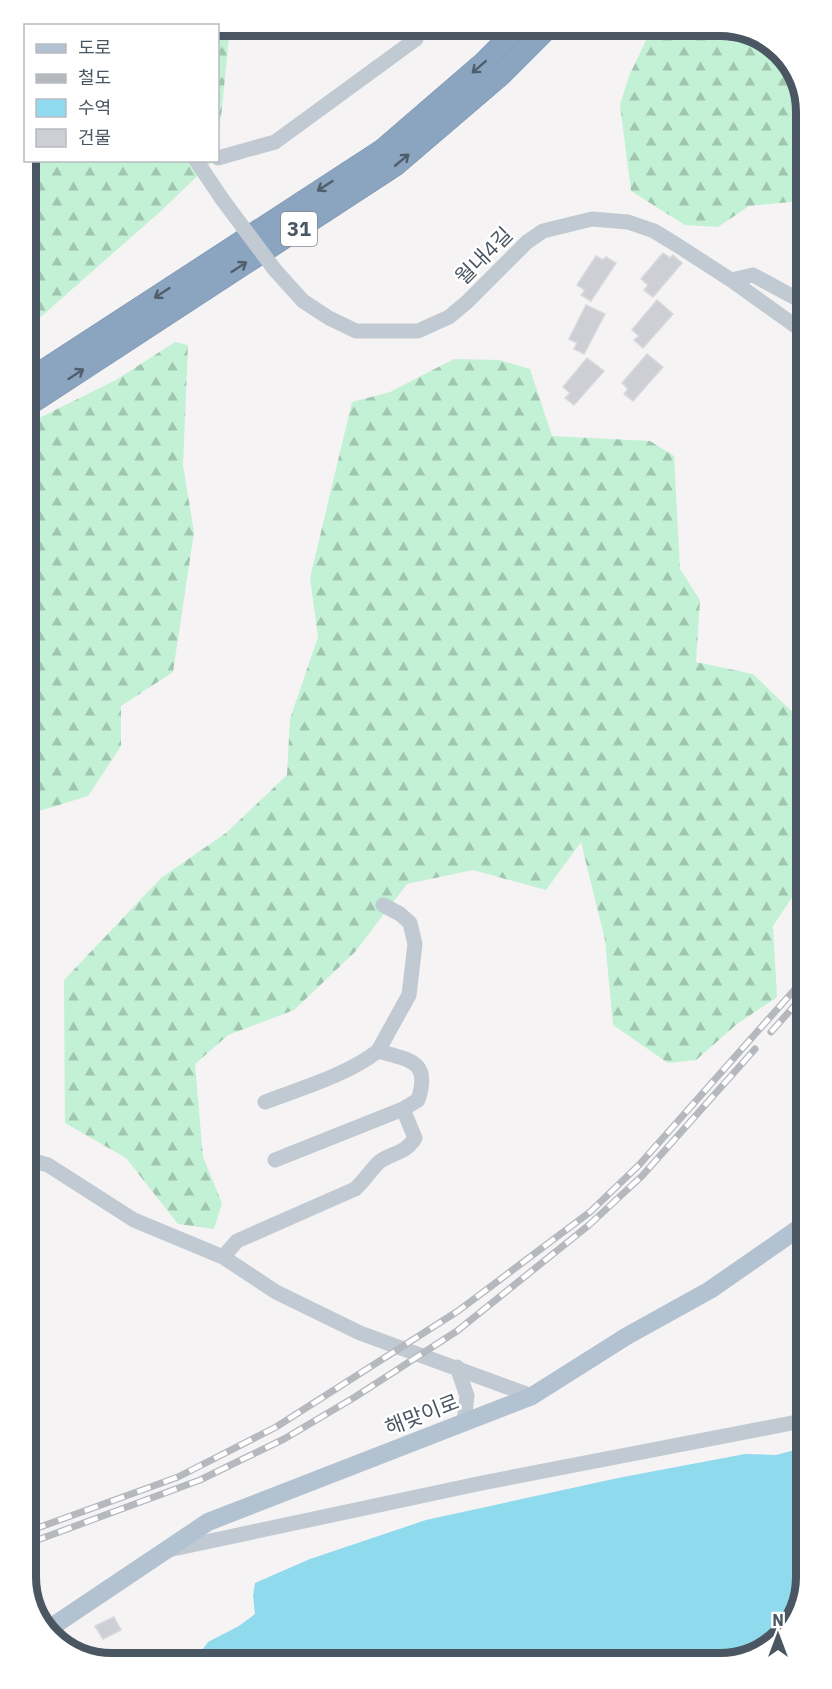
<svg xmlns="http://www.w3.org/2000/svg" width="832" height="1689" viewBox="0 0 832 1689" font-family="'IBM Plex Sans','Noto Sans KR',sans-serif">
	<style>
		.forest { fill: url(#forest-firs) }
		.water { fill: #90daee }
		.building { fill: #cdcfd5; stroke: #d7d9de; stroke-width: 1.5 }
		.lines { fill: none; stroke-linecap: round; stroke-linejoin: round }
		.highway-casing { stroke: #7690ad; stroke-width: 22 }
		.minor { stroke: #c1cad2; stroke-width: 15 }
		.major { stroke: #b3c2d1; stroke-width: 18 }
		.highway { stroke: #8ba5c1; stroke-width: 21 }
		.rail-casing { stroke: #b5b8bd; stroke-width: 7 }
		.rail { stroke: #fff; stroke-width: 4.5; stroke-dasharray: 14; stroke-linecap: butt }
		.minor-bridge { stroke: #c1cad2; stroke-width: 15 }
		.oneway { stroke: #505e6b }
		.labels { text-anchor: middle; stroke-width: 5; stroke-linejoin: round; paint-order: stroke }
		.shield { fill: #fff; stroke: #808990; stroke-width: 1.5 }
		.shield-label { font-size: 20px; font-weight: bold; fill: #4a5661 }
		.street-label { font-size: 21px; fill: #4a5661; stroke: #fff }
		.rim { fill: none; stroke: #4a5661; stroke-width: 8 }
	</style>
	<defs>
		<pattern id="forest-firs" width="22" height="20" patternUnits="userSpaceOnUse" patternTransform="scale(1.5)"><rect width="22" height="20" fill="#c3f1d5"/><path d="M5 1l3.5 6h-7zM16 11l3.5 6h-7z" fill="#a0c6b0"/></pattern>
	</defs>
	<rect width="100%" height="100%" fill="#f5f3f3"/>
	<path class="forest" d="M218,26H230L222,108L218,138Z
		M653,26H726L772,43L800,79L801,201L749,206L718,227L685,225L631,191L620,105L629,76Z
		M38,161H213L162,210L27,329L26,188Z
		M175,342L188,345L183,466L194,532L173,672L121,706V746L88,796L36,812L29,790L28,739L32,714L28,710L27,430L41,417L116,380Z
		M454,359L499,360L530,369L552,436L650,441L674,456L680,569L700,600L696,662L753,674L803,722V881L773,926L777,997L737,1024L696,1060L668,1063L613,1025L605,940L581,842L546,890L473,870L407,884L355,952L294,1010L228,1035L195,1064L203,1157L222,1203L214,1229L178,1224L126,1158L65,1123L64,980L161,878L226,833L287,775L290,719L318,637L310,578L352,402L390,392Z"/>
	<path class="water" d="M806,1447V1577L792,1625L753,1657L193,1662L208,1642L239,1626L255,1614L253,1596L255,1583L310,1559L426,1520L618,1478L745,1454L776,1455Z"/>
	<path class="building" d="M663,253L670,258L673,255L682,263L653,297L644,290L648,285L641,279Z
		M596,256L603,260L606,257L616,263L591,301L581,295L585,290L577,285Z
		M657,300L673,314L643,348L634,340L639,336L632,330Z
		M586,305L605,314L584,354L574,349L577,343L569,339Z
		M647,354L663,367L633,401L624,394L628,389L622,383Z
		M587,358L604,371L574,405L565,398L570,393L563,387Z
		M114,1617L121,1630L103,1639L95,1626Z"/>
	<g class="lines">
		<defs>
			<path id="highway" d="M27,381L382,150L484,62L520,26
				M27,406L396,165L500,76L550,26"/>
		</defs>
		<use href="#highway" class="highway-casing"/>
		<path class="minor" d="M218,158L275,142L416,39
			M196,160L222,199
			M275,270L303,301L329,318L356,331H418L449,317L467,302L527,242L543,231L592,219L628,222L654,231L677,245L731,280L801,330
			M731,280L753,275L801,301
			M378,1051L409,995L415,944L410,923L400,914L383,905
			M265,1102C302,1088 347,1075 378,1051C410,1060 431,1061 418,1100L403,1109
			M30,1160L48,1165L134,1220L223,1257L276,1292L360,1333L532,1396
			M223,1257L237,1241L355,1189C363,1182 369,1173 377,1164C389,1152 404,1156 415,1138L403,1109L275,1160
			M457,1367L467,1396L464,1422
			M168,1550L482,1483L797,1422L806,1416"/>
		<path class="major" d="M47,1630L208,1522L532,1396L627,1336L710,1290L805,1224"/>
		<use href="#highway" class="highway"/>
		<defs>
			<path id="rail" d="M771,1032L804,995
				M32,1530L178,1477L276,1427L458,1311L590,1212L639,1165L804,979
				M32,1542L200,1480L284,1439L355,1397L457,1331L589,1225L642,1176L755,1049"/>
		</defs>
		<use href="#rail" class="rail-casing"/>
		<use href="#rail" class="rail"/>
		<path class="minor-bridge" d="M222,199L275,270"/>
	</g>
	<defs><path id="oneway-shaft" d="M-6 0H5M1.5-3L5.5 0L1.5 3" fill="none" stroke-width="1.6" stroke-linecap="round" stroke-linejoin="round" transform="scale(1.5)"/></defs>
	<g class="oneway">
		<use href="#oneway-shaft" transform="translate(479 67) rotate(139)"/>
		<use href="#oneway-shaft" transform="translate(402 160) rotate(-40)"/>
		<use href="#oneway-shaft" transform="translate(325 186) rotate(147)"/>
		<use href="#oneway-shaft" transform="translate(239 267) rotate(-33)"/>
		<use href="#oneway-shaft" transform="translate(162 293) rotate(147)"/>
		<use href="#oneway-shaft" transform="translate(76 374) rotate(-33)"/>
	</g>
	<g class="labels">
		<rect class="shield" x="281" y="212" width="36" height="34" rx="4.5"/>
		<g class="shield-label">
			<text x="299" y="236">31</text>
		</g>
		<g class="street-label">
			<text transform="translate(484 256) rotate(-45)" y="7">월내4길</text>
			<text transform="translate(422 1415) rotate(-21)" y="7">해맞이로</text>
		</g>
	</g>
	<path d="M0 0H832V1689H0ZM112 36H720A76 76 0 0 1 796 112V1577A76 76 0 0 1 720 1653H112A76 76 0 0 1 36 1577V112A76 76 0 0 1 112 36Z" fill="#fff" fill-rule="evenodd"/>
	<path class="rim" d="M112 36H720A76 76 0 0 1 796 112V1577A76 76 0 0 1 720 1653H112A76 76 0 0 1 36 1577V112A76 76 0 0 1 112 36Z"/>
	<rect x="24" y="24" width="195" height="138" fill="#ffffff" stroke="#b7bbc0" stroke-width="1.5"/>
	<rect x="36" y="44" width="30" height="9" fill="#b3c2d1" stroke="#b7bbc0" stroke-width="1.5"/>
	<text x="78" y="54" font-size="18" fill="#4a5661">도로</text>
	<rect x="36" y="74" width="30" height="9" fill="#b5b8bd" stroke="#b7bbc0" stroke-width="1.5"/>
	<text x="78" y="84" font-size="18" fill="#4a5661">철도</text>
	<rect x="36" y="99" width="30" height="18" fill="#90daee" stroke="#b7bbc0" stroke-width="1.5"/>
	<text x="78" y="114" font-size="18" fill="#4a5661">수역</text>
	<rect x="36" y="129" width="30" height="18" fill="#cdcfd5" stroke="#b7bbc0" stroke-width="1.5"/>
	<text x="78" y="144" font-size="18" fill="#4a5661">건물</text>
	<g transform="translate(778 1635)" stroke="#ffffff" stroke-width="4.5" paint-order="stroke">
	<path d="M0-4.5L10 22L0 15L-10 22Z" fill="#4a5661"/>
	<text y="-9" font-size="16" font-weight="bold" text-anchor="middle" fill="#4a5661">N</text>
	</g>
</svg>
